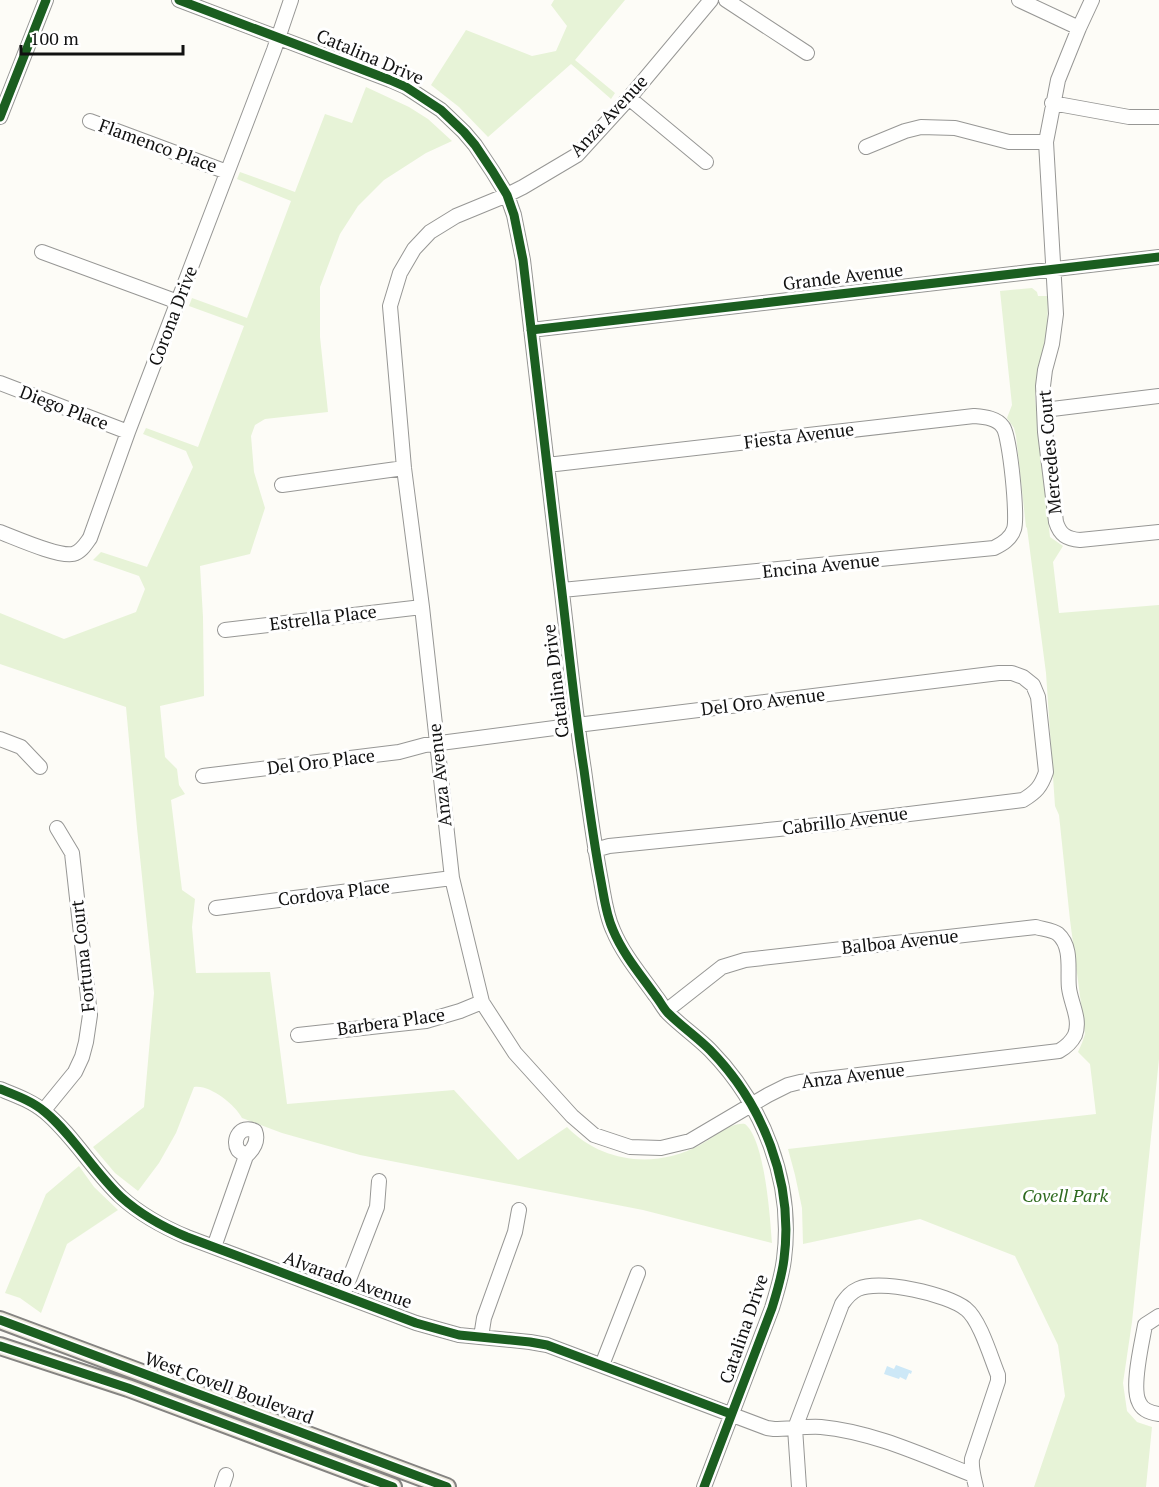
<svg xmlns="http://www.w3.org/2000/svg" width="1159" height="1487" viewBox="0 0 1159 1487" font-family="'PT Serif',serif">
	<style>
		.green { fill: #e7f3d7 }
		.water { fill: #cde8f7 }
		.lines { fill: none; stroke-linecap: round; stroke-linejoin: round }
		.minor-casing { stroke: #979795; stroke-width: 16 }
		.major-casing { stroke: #858482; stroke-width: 20 }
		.minor { stroke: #fffffe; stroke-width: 14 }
		.major { stroke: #ede9dc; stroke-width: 16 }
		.cycleway-casing { stroke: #fff; stroke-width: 13 }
		.cycleway { stroke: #1b5e20; stroke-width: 9 }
		.labels { text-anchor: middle; stroke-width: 6; stroke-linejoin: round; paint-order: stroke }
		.street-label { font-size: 18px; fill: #111; stroke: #fff }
		.park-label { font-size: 18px; font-style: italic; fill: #2f6b1f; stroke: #fff }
	</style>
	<rect width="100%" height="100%" fill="#fdfcf7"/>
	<path class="green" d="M554,0H625L575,60L615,93L611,99L571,64L488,137L459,107L431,85L466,30L532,56L556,51L567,26L551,5Z
		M366,87L409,107L428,119L452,141L426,153L384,180L358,206L340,234L320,287V337L328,412L265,419L255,425L251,436L254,472L265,508L250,554L200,566L203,617L204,696L160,706L165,757L177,769L179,785L185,794L171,800L182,890L195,899L192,927L196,973L270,972L287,1104L454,1090L518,1160L567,1127C602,1163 656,1169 700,1145C714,1138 729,1122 745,1124C765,1140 770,1217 772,1243L643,1210L360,1155L282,1133L242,1118C235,1104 209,1084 194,1087L176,1133L159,1163L138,1191L115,1173L93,1147L144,1107L154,993L137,828L126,707L0,664V613L64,639L136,612L145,589L139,576L93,560L101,552L147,567L193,467L186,451L143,434L146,428L198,447L244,326L189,306L192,298L247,318L291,201L237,179L240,172L295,192L325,114L352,123Z
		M1032,288L1037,292L1038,296H1047L1048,300L1047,331L1038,371L1035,397L1050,537L1063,546L1053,562L1059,613L1159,605V1059L1132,1322L1123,1383L1127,1411L1137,1422L1152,1427L1146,1487H1034L1065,1396L1058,1345L1015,1256L920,1219L803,1244L802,1208L795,1175L788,1149L1096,1114L1090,1064L1078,1052L1082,1043L1085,1034L1070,920L1059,815L1055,806L1046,673L1027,528L1026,527L1016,436L1014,428L1007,418L1012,405L1000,291Z
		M79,1166L94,1187L118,1210L67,1244L41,1313L20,1298L5,1293L46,1194Z"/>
	<path class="water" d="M896,1365L912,1371L911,1374L909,1373L906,1380L900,1377L899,1379L884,1374L887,1366L894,1369Z"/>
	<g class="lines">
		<defs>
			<path id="minor" d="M179,0L390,80L406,87L441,110L464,132L475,145L493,172L507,195L514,215L523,260C535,365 548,471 560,576C568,641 574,706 584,770C589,807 594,844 601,881C604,897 606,915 613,930C623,954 640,974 655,995C660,1001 663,1008 668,1013C681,1026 697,1037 710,1050C763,1104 794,1182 784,1259C782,1276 777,1292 772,1308L704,1487
				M726,0L807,53
				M1019,0L1079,28
				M1092,0L1079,28L1058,80L1046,142L1056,314L1052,344L1045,370L1043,386L1045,432L1056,522C1060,535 1067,539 1080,540L1159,532
				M629,98L706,162
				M1052,103L1129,117H1159
				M0,117L46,0
				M90,121L227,172
				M866,147L905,131L921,127L955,128L1009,142H1046
				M42,252L178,302
				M531,330L1159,257
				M0,383L128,432
				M1044,410L1159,396
				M547,465L974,416C985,417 997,418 1003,427C1010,436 1018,518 1014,529C1011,539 1002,544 994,548L562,590
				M282,485L404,468
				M0,532C16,538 58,557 73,554C81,552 85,545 90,538L128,432L274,50L291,0
				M225,630L422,607
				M0,739L21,747L40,767
				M203,776L399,752L425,745L577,725L999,673H1012L1023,677L1033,685L1038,697L1046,772C1041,787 1036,792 1023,800L828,824L609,846L595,850
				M216,908L452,878
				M666,1011L722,967L745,960L1036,927C1042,929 1053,930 1058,934C1073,947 1067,972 1069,988C1071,1004 1081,1019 1075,1035C1071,1043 1066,1047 1059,1051L800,1082L788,1085L768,1095L690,1141L661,1148L630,1147L594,1135L572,1116L515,1053L482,1002L452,878L422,607L404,468L390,306L400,273L414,249L430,232L456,216L507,195L523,187L577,155L629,98L711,0
				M298,1035L426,1021L460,1011L482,1002
				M0,1089C15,1095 32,1101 45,1112C73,1135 94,1172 121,1197C141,1215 163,1227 187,1237L416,1323L459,1335L530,1342L547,1345L767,1428L774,1429C789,1429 806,1426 821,1427C874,1432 924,1456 973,1475
				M44,1110L75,1072L82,1057L86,1042L90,1015L72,853L57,828
				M214,1247L246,1156C253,1150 259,1141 255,1131C240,1124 232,1140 238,1150C239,1151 245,1155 246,1156
				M343,1295L377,1207L379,1181
				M1159,1316L1145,1325C1142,1343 1131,1387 1139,1402C1142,1410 1151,1413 1159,1414
				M481,1337L484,1318L515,1232L519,1210
				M602,1365L638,1273
				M222,1487L226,1475
				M799,1487L795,1428L842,1304C847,1297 851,1292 858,1289C880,1279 948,1294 966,1309C980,1320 991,1358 998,1375V1381L972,1459C971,1469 974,1478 976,1487"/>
			<path id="major" d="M0,1320L447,1487
				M0,1346L128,1388L393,1487"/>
		</defs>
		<use href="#minor" class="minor-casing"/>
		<use href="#major" class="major-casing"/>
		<use href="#minor" class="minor"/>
		<use href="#major" class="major"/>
		<defs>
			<path id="cycleway" d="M179,0L390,80L406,87L441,110L464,132L475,145L493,172L507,195L514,215L523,260C535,365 548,471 560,576C568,641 574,706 584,770C589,807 594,844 601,881C604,897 606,915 613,930C623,954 640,974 655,995C660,1001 663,1008 668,1013C681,1026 697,1037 710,1050C763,1104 794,1182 784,1259C782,1276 777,1292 772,1308L704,1487
				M0,117L46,0
				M531,330L1159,257
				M0,1089C15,1095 32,1101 45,1112C73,1135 94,1172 121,1197C141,1215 163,1227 187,1237L416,1323L459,1335L530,1342L547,1345L731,1414
				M0,1320L447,1487
				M0,1346L128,1388L393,1487"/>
		</defs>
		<use href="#cycleway" class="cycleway-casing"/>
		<use href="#cycleway" class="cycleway"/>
	</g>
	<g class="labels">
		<g class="street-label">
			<text transform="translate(370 57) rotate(23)" y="6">Catalina Drive</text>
			<text transform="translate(609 116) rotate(-47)" y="6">Anza Avenue</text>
			<text transform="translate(158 146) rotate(20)" y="6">Flamenco Place</text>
			<text transform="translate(843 277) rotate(-7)" y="6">Grande Avenue</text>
			<text transform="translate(173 316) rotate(-69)" y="6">Corona Drive</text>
			<text transform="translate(64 408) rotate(21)" y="6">Diego Place</text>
			<text transform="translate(799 436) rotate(-7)" y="6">Fiesta Avenue</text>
			<text transform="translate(1050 452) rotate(-95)" y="6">Mercedes Court</text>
			<text transform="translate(821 566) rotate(-6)" y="6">Encina Avenue</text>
			<text transform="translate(323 618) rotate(-7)" y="6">Estrella Place</text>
			<text transform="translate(556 681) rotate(-97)" y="6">Catalina Drive</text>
			<text transform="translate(763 702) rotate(-7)" y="6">Del Oro Avenue</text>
			<text transform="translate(321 762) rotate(-7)" y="6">Del Oro Place</text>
			<text transform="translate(440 775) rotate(-96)" y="6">Anza Avenue</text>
			<text transform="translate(845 821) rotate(-7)" y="6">Cabrillo Avenue</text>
			<text transform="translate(334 893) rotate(-7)" y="6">Cordova Place</text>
			<text transform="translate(900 942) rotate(-6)" y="6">Balboa Avenue</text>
			<text transform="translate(83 956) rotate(-96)" y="6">Fortuna Court</text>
			<text transform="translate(391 1022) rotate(-8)" y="6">Barbera Place</text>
			<text transform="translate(853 1076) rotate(-7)" y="6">Anza Avenue</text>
			<text transform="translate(348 1280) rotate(20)" y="6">Alvarado Avenue</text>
			<text transform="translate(744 1329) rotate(-71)" y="6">Catalina Drive</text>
			<text transform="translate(229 1388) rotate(20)" y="6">West Covell Boulevard</text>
		</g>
		<g class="park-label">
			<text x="1065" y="1202">Covell Park</text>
		</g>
	</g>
	<path d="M21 45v9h162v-9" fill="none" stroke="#111111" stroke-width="3"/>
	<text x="30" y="45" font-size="18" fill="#111111" stroke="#ffffff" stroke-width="4.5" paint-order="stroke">100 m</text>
</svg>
